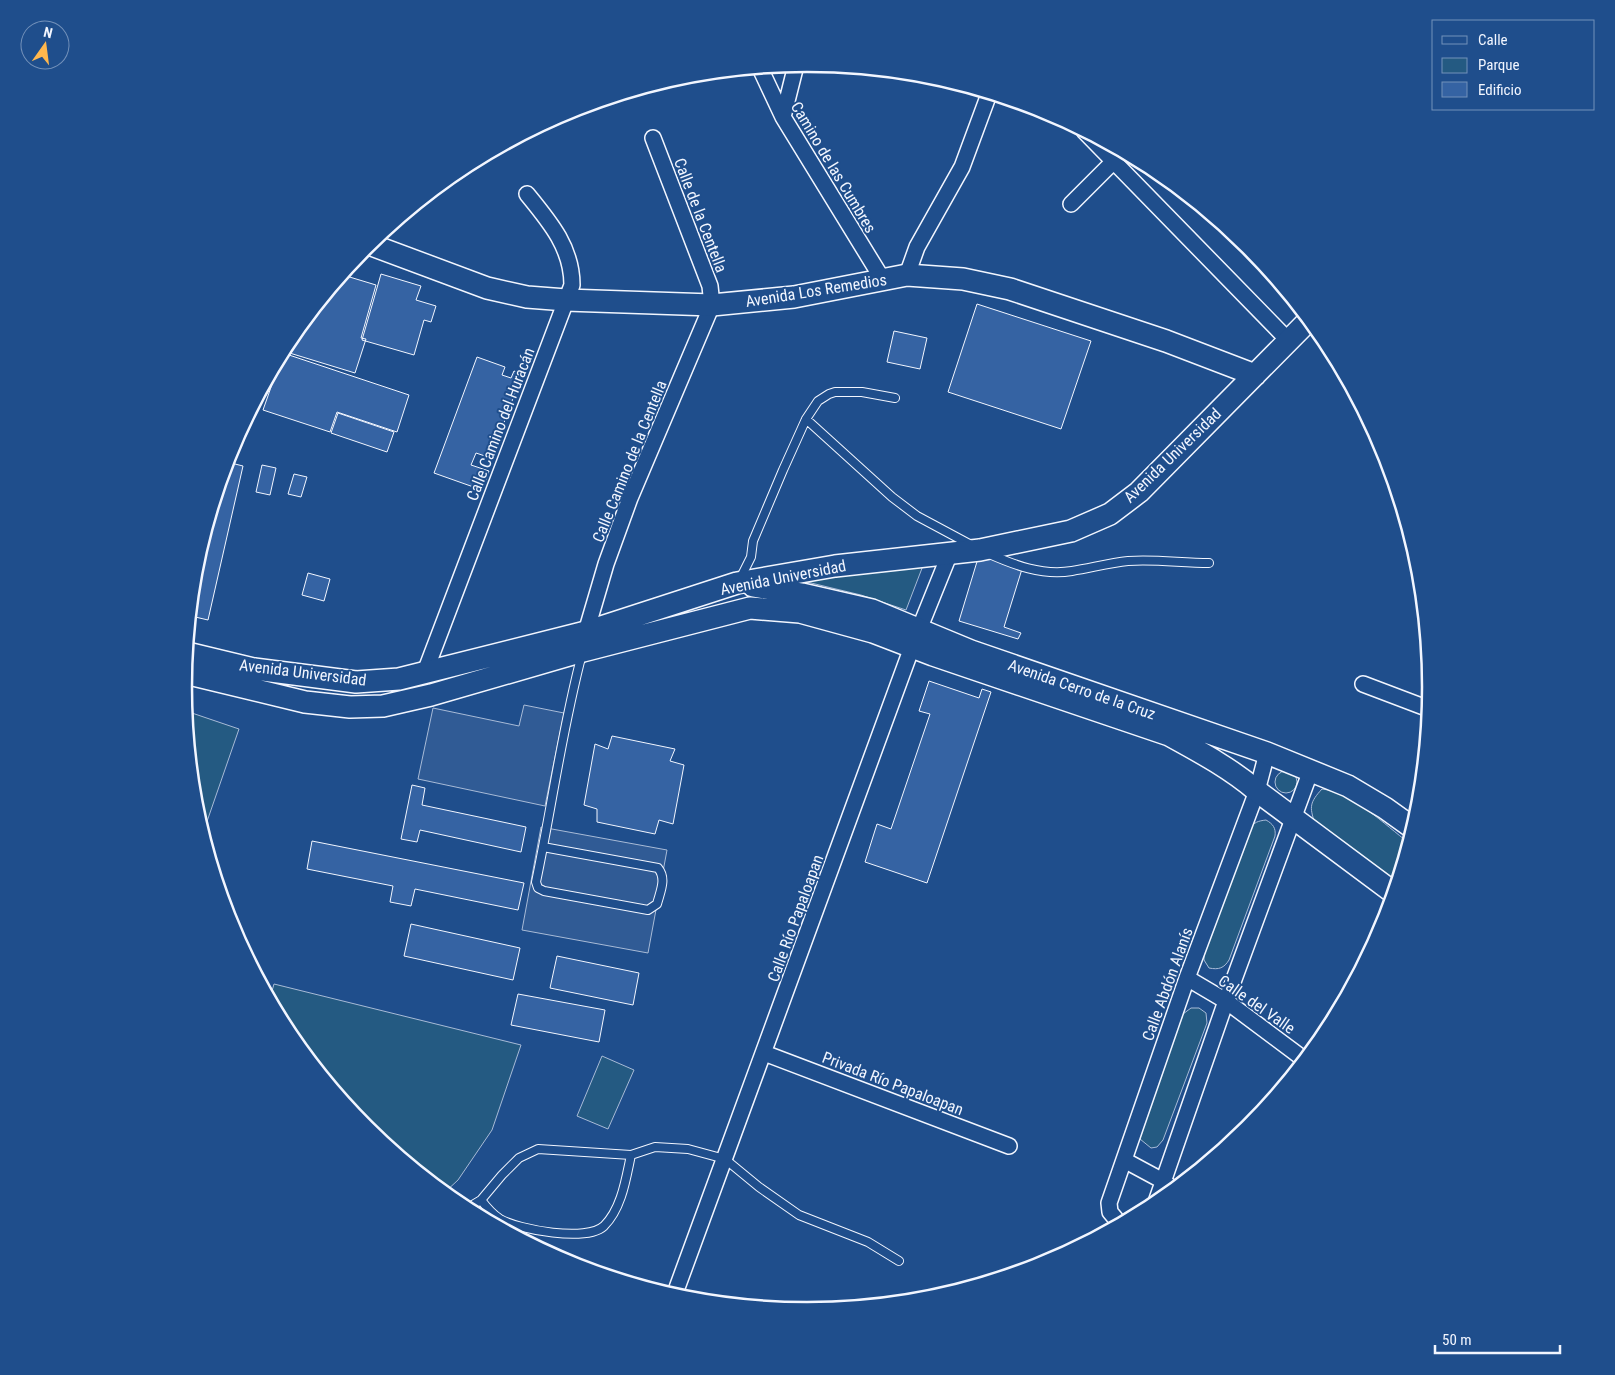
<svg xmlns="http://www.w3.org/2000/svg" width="1615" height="1375" viewBox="0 0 1615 1375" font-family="'Roboto Condensed',sans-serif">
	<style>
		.green { fill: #245a82; stroke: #a8bbd7 }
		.parking { fill: #305b95; stroke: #a8bbd7 }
		.building { fill: #3563a3; stroke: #f2f6ff }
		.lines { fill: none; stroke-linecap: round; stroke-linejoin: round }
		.lane-casing { stroke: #f2f6ff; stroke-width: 10 }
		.street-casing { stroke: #f2f6ff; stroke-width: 18 }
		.secondary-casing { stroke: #f2f6ff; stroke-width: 24 }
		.lane { stroke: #1f4e8c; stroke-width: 8 }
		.street { stroke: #1f4e8c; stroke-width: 15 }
		.secondary { stroke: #1f4e8c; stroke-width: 21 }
		.labels { text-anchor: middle; stroke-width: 4; stroke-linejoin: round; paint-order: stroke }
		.street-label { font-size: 16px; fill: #f2f6ff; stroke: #1f4e8c }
		.rim { fill: none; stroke: #f2f6ff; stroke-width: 2.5 }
	</style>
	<rect width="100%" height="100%" fill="#1f4e8c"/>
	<path class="green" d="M924,563L906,610L861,595L807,582V579Z
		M186,711L239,729L203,833L196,809Z
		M1275 782a11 11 0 1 1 22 0a11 11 0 1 1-22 0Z
		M1322,789C1352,792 1385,825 1409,843L1396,885L1315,823C1309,807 1310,802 1322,789Z
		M1266,820C1273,824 1276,828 1275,836L1229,960C1224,968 1219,970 1209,968L1204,960V955L1250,829C1254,822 1258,821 1266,820Z
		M274,984L521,1045L492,1130L458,1180L444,1193L366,1128L289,1034L270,998Z
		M1191,1008H1199L1206,1013L1207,1023L1163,1140L1157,1147L1151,1148L1140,1139V1132L1183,1014Z
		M602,1056L634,1070L608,1129L577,1116Z"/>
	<path class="parking" d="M524,705L564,713L545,806L418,779L433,708L519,726Z
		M541,827L667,850L648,953L522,930Z"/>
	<path class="building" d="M381,274L421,286L416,300L436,306L431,322L424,320L414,355L362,340Z
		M343,275L376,285L361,338L366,339L355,373L283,351L289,341Z
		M977,304L1091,341L1061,429L948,392Z
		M894,331L927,338L920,369L887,362Z
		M283,353L409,395L397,432L337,412L330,432L263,410Z
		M477,357L505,367L502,375L511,378L514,371L522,374L491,458L476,453L471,465L489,471L482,490L434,473Z
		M338,413L394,432L387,452L331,433Z
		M227,462L243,466L208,620L191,616L196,566Z
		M262,465L276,468L270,495L256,492Z
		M294,474L307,477L301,497L288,494Z
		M979,555L1022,569L1004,627L1021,633L1018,639L959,621Z
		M308,573L330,579L324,601L302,595Z
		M929,681L979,698L982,689L991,692L927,883L865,862L877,824L891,829L930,714L919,711Z
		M612,736L675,749L670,761L684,765L673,824L659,820L655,834L597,822V809L584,805L595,744L608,749Z
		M412,785L425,788L422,805L526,827L521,852L420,830L417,842L401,839Z
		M312,841L524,883L518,910L415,889L411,906L390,902L393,886L307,869Z
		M411,924L520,948L513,980L404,956Z
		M557,956L639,973L633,1005L550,988Z
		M518,994L605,1010L599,1042L511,1025Z"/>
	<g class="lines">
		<defs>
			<path id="lane" d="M806,419L892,497L917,516L973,546
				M987,553C1014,565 1042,576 1072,571C1091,568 1109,563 1128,561C1155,559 1182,563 1209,563
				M740,579L751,557L753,541L783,470L806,419L818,401L829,394L835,392H862L895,398
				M543,847L658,868C667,879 660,892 657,904L648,910L544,891L538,888L536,882C552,806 562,729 582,654
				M481,1200C487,1208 492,1214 500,1219C519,1230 587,1242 604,1226C622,1208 626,1178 631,1155
				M466,1209L481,1200L502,1175L519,1158L538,1149L631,1155L655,1147L688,1149L725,1159L759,1187L799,1215L868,1242L899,1261"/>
			<path id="street" d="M760,68L783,117L883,280
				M783,117L796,65
				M1084,131L1288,340
				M1071,204L1123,152
				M907,275L917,247L962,167L989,94
				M586,632L606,564L630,498L712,305L710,286L653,138
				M425,672L572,285C572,248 550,222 527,194
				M1363,684L1429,709
				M1187,978L1226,1001L1305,1060
				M764,1053L1009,1146
				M1124,1160L1163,1181L1174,1190
				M1155,1205L1226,1001L1311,770
				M1120,1224L1110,1212L1109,1203L1187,978L1257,791L1267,753
				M674,1296L912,647L950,553"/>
			<path id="secondary" d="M369,244L487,288L527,297L566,300L712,305L794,297L907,275L963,279L1010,289L1166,341L1255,375
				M753,586L802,594L872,610L971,651L1267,753L1348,786L1385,808L1413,828
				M187,653L254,669L356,682L399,679L586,632L737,583L835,566L980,550L1071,531L1110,514L1139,492L1309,320
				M185,673L305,702L350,707L383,706L431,695L583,651L750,608L800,612L873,632L933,655L1169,735C1200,752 1230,768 1257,791L1394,893"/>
		</defs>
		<use href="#lane" class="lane-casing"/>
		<use href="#street" class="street-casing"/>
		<use href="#secondary" class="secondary-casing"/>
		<use href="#lane" class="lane"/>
		<use href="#street" class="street"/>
		<use href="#secondary" class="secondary"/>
	</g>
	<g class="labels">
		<g class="street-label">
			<text transform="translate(834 167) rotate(59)" y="6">Camino de las Cumbres</text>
			<text transform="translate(701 215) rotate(69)" y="6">Calle de la Centella</text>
			<text transform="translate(816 290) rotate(-9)" y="6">Avenida Los Remedios</text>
			<text transform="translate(500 424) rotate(-69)" y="6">Calle Camino del Huracán</text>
			<text transform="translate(1172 455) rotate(-44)" y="6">Avenida Universidad</text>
			<text transform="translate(629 461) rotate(-68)" y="6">Calle Camino de la Centella</text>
			<text transform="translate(783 577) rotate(-11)" y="6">Avenida Universidad</text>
			<text transform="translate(303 672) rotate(7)" y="6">Avenida Universidad</text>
			<text transform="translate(1082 689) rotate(19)" y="6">Avenida Cerro de la Cruz</text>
			<text transform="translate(795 918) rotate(-70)" y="6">Calle Río Papaloapan</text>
			<text transform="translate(1167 984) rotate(-70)" y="6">Calle Abdón Alanís</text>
			<text transform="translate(1257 1004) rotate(35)" y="6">Calle del Valle</text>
			<text transform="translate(893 1083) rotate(21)" y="6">Privada Río Papaloapan</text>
		</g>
	</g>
	<path d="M0 0H1615V1375H0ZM192 687a615 615 0 1 1 1230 0a615 615 0 1 1-1230 0Z" fill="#1f4e8c" fill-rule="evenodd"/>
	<path class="rim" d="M192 687a615 615 0 1 1 1230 0a615 615 0 1 1-1230 0Z"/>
	<rect x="1432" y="20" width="162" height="90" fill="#1f4e8c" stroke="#7391ba"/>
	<rect x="1442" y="36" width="25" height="8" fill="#1f4e8c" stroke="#7391ba"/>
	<text x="1478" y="45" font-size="15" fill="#f2f6ff">Calle</text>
	<rect x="1442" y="58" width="25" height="15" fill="#245a82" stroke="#7391ba"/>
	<text x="1478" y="70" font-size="15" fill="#f2f6ff">Parque</text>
	<rect x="1442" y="82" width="25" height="15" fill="#3563a3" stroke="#7391ba"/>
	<text x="1478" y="95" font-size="15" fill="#f2f6ff">Edificio</text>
	<g transform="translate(45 45) rotate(14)"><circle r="24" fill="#1f4e8c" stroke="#7391ba"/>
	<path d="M0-4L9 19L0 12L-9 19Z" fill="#ffb74d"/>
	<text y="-8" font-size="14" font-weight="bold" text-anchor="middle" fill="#f2f6ff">N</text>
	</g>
	<path d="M1435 1345v8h125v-8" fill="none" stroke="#f2f6ff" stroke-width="2.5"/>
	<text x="1442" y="1345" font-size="15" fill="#f2f6ff" stroke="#1f4e8c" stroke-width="4" paint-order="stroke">50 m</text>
</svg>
